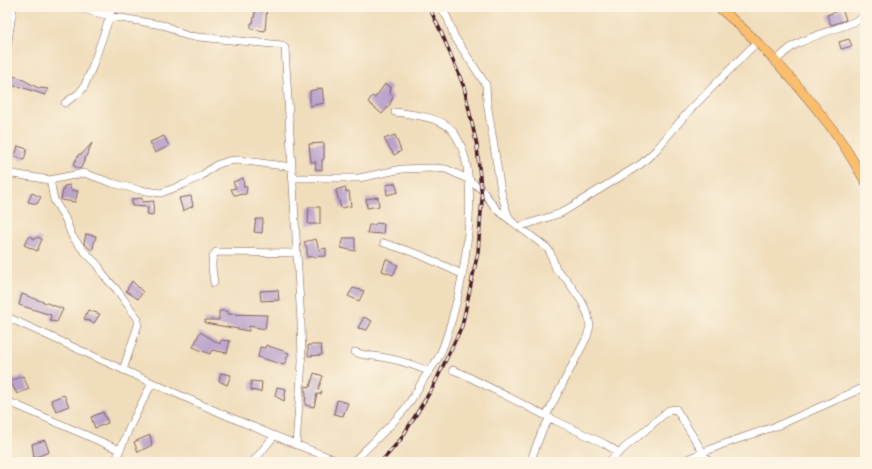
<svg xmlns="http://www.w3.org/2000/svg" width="872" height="469" viewBox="0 0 872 469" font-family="'Gochi Hand',sans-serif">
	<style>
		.building { fill: #baa2cb }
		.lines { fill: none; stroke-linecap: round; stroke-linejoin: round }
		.minor-casing { stroke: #84625d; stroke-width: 8 }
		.major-casing { stroke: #84625d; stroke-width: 10 }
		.minor { stroke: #fff; stroke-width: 7 }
		.major { stroke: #fabe6d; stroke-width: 9 }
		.rail-casing { stroke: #4a1f2b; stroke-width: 3.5 }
		.rail { stroke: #fcf5e5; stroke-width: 2; stroke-dasharray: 6; stroke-linecap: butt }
	</style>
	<rect width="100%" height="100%" fill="#fcf5e5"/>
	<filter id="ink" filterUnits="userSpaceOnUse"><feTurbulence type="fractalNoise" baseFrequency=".025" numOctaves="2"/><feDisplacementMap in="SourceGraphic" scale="8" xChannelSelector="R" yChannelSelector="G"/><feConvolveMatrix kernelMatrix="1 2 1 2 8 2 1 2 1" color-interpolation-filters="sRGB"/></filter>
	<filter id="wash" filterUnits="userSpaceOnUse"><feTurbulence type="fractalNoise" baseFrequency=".012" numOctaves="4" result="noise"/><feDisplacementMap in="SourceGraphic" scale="16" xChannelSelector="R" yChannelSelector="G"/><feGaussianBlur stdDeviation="0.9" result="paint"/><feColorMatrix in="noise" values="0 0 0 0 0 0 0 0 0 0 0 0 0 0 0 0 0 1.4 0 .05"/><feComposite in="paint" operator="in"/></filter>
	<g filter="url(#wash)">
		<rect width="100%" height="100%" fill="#f0ddbb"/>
		<g id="blocks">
			<path class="building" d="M256,7H267L265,31L251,29V23H253Z
				M842,9L846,20L831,25L827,15Z
				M849,39L852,46L841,49L839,42Z
				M9,75L20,78L40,89L41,88L48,89L45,95L18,86L17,87L7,83Z
				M385,84L391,87L390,93L393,97L389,106L382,114L368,102L372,96L375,98Z
				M322,88L324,103L310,106V91Z
				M395,135L401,151L394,155L384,139Z
				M164,136L169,146L155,153L150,142Z
				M92,143L81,168L79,169L73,165L79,154H82Z
				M324,143V159L322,160V170L315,169L316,162H311L309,144Z
				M18,146L27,149L24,160L15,156Z
				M243,178L244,187H247L246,194L234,195L231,189L236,188L233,182Z
				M395,183L398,192L387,195L386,185Z
				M70,185L71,190L78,191L75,202L61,200L64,186Z
				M345,187L346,192L349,191L351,206L341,208L336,191V190Z
				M32,193L41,197L37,204L28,202Z
				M191,196L193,206L183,211L179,198Z
				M378,197L379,206L367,208L366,199Z
				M142,198V202L154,201L153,215L147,214L148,207L132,206V199Z
				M309,207H320V224H308Z
				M256,219H263L262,233L254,232Z
				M377,223L384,224L383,234L367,233L369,225H374Z
				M86,234L96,236L92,251L84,243Z
				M30,236L34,239L38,237L42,239L37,251L24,245Z
				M344,238H355V251L341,248Z
				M316,239L319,250L326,248V256L307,257V248L304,242Z
				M386,259L398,265L393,275L382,271Z
				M132,281L143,292L138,299L126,291Z
				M353,288L364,291L359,301L348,296Z
				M278,290L279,300L261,301L260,291Z
				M22,294L63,309L57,322L50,321L51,315L19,305Z
				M88,310L100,314L94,323L84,319Z
				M219,311H228V314L267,315L265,329L249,326V331L205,323V320H219Z
				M364,317L372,321L367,330L358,328Z
				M200,332L220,344L221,340L230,341L227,353L212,350L210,354L193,347Z
				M266,345L289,353L284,365L258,357L260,347L265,348Z
				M308,345H321L322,355L308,356Z
				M221,373L231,375L227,385L219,381Z
				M314,373L323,376L318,390L322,391L321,394H317L314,407L305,405L306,392H305V388L306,386L310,387Z
				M23,376L29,389L17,394L10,381Z
				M251,381L262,382L261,392L251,390Z
				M277,387L286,389L284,401L275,396Z
				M64,395L69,406L56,411L51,400Z
				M337,400L348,403L343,416L334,414Z
				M103,412L108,423L95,428L91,417Z
				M150,435L152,445L138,452L134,442Z
				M45,440L49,452L34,458L32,444Z"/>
		</g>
	</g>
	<g filter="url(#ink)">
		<use href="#blocks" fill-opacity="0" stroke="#84625d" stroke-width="1"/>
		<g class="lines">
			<defs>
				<path id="minor" d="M112,7L110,16L167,26L182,34L188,36L282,45L285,48L301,322L302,362L296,445
					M441,7L448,19L454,36L486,85L487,102L501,191L505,207L510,220
					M7,48L13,7
					M776,61C782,55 788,49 795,45C817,33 843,28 865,17
					M65,103L79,93L84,87L92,68L110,16L75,7
					M7,173L50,180L84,173L112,183L139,190L161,193L185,184L201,176L216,165L228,161L238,160L292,167
					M292,178H359L402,169L432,168L446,169L468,179L481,189L497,210L547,248L550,252L556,269L567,280L582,302L588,315L590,326L587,337L546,416
					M50,180L54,200L65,218L72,236L83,250L98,265L105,277L117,290L138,319V325L123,370
					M519,227L561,213L641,164L656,150L688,112L757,42
					M384,243L418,254L462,274
					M214,283C213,273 209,259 216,252L296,253
					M7,317C118,367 227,419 341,462
					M355,352C367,357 374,355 386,358C401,360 415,366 429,371
					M453,370L461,373L550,418L605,444L618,452
					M7,401L120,450
					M115,462L131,424L152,383
					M253,462L274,436
					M353,462C370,445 389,428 404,410C412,400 418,388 425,377C430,370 435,364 439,356C445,345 448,332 452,319C465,273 484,170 452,130C441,117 410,114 395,112
					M530,462L542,431L550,418
					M608,462L669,410L676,409L709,462
					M680,462L721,445L779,425L865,387"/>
				<path id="major" d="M718,7C761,42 799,85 833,130C845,146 855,164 865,181"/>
			</defs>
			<use href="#minor" class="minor-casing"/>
			<use href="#major" class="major-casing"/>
			<use href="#minor" class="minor"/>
			<use href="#major" class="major"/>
			<defs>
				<path id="rail" d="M381,462L401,439L433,387L462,326L478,252L482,199L477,146L464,87L442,34L429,7"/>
			</defs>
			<use href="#rail" class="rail-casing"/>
			<use href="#rail" class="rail"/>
		</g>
	</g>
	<rect width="872" height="469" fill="none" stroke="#fcf5e5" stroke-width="24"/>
</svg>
